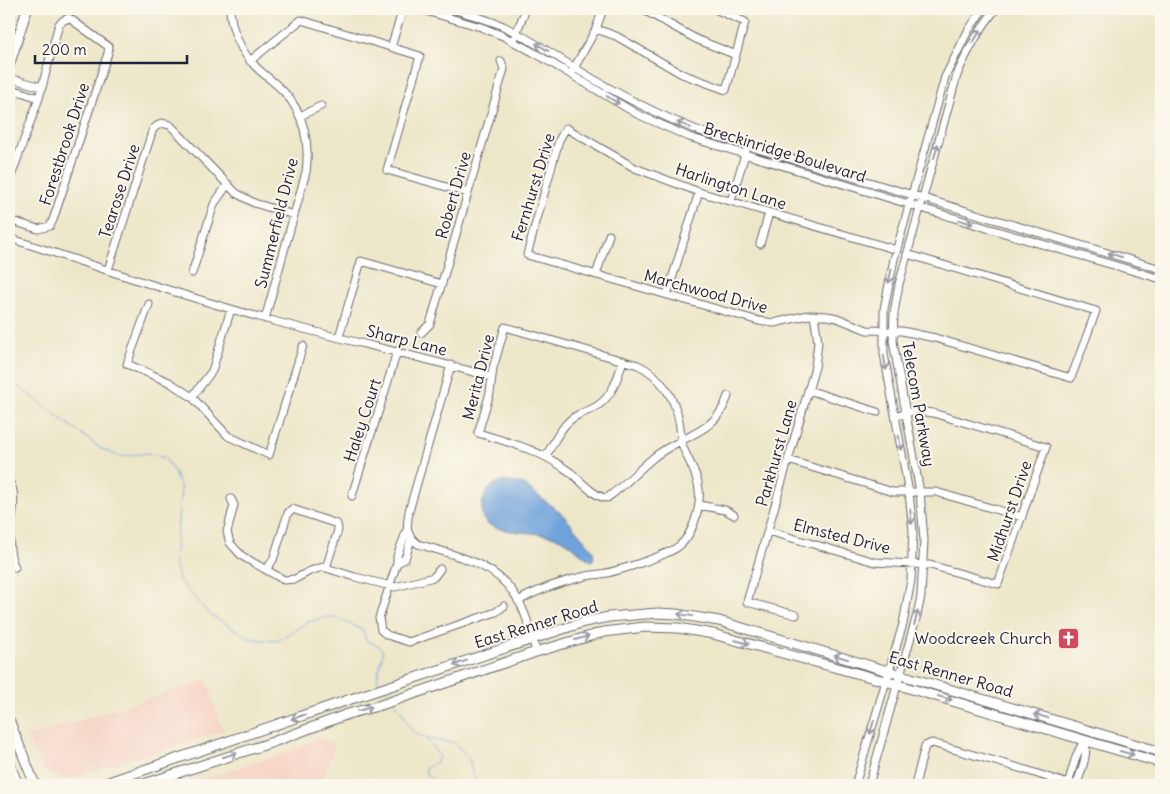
<svg xmlns="http://www.w3.org/2000/svg" width="1170" height="794" viewBox="0 0 1170 794" font-family="Delius,sans-serif">
	<style>
		.built { fill: #f5d2c2 }
		.water { fill: #6fa2db; stroke: #48628b }
		.lines { fill: none; stroke-linecap: round; stroke-linejoin: round }
		.stream { stroke: #6fa2db; stroke-width: 1 }
		.minor-casing { stroke: #69676d; stroke-width: 9 }
		.major-casing { stroke: #69676d; stroke-width: 11 }
		.minor { stroke: #fff; stroke-width: 7 }
		.major { stroke: #fff; stroke-width: 9 }
		.oneway { stroke: #9c9ca7 }
		.labels { text-anchor: middle; stroke-width: 4; stroke-linejoin: round; paint-order: stroke }
		.street-label { font-size: 16px; fill: #22223b; stroke: #fbf7ec }
		.poi-label { font-size: 16px; fill: #22223b; stroke: #fbf7ec; text-anchor: end }
	</style>
	<rect width="100%" height="100%" fill="#fbf7ec"/>
	<filter id="ink" filterUnits="userSpaceOnUse"><feTurbulence type="fractalNoise" baseFrequency=".02" numOctaves="2"/><feDisplacementMap in="SourceGraphic" scale="10" xChannelSelector="R" yChannelSelector="G"/><feConvolveMatrix kernelMatrix="1 2 1 2 8 2 1 2 1" color-interpolation-filters="sRGB"/></filter>
	<filter id="wash" filterUnits="userSpaceOnUse"><feTurbulence type="fractalNoise" baseFrequency=".0096" numOctaves="4" result="noise"/><feDisplacementMap in="SourceGraphic" scale="20" xChannelSelector="R" yChannelSelector="G"/><feGaussianBlur stdDeviation="1.12" result="paint"/><feColorMatrix in="noise" values="0 0 0 0 0 0 0 0 0 0 0 0 0 0 0 0 0 1.4 0 .05"/><feComposite in="paint" operator="in"/></filter>
	<g filter="url(#wash)">
		<rect width="100%" height="100%" fill="#ede7c9"/>
		<path class="built" d="M207,680L223,731L71,778H64L45,773L27,737Z
			M318,738L331,742L335,746L321,785H186L295,749Z"/>
		<path class="water" d="M504,481L523,484L563,515L593,550L594,557L592,561C580,556 573,544 561,539C538,530 511,535 489,525C475,517 483,493 493,485C496,483 501,482 504,481Z"/>
		<g class="lines">
			<path class="stream" d="M9,382L15,384L100,448L120,457L147,453L165,458L174,472L181,489L174,562L179,580L209,614L251,639L277,641L308,622L332,616L362,630L367,641L379,646L383,652L377,679L381,684
				M387,691L392,698
				M396,703C402,711 405,719 410,728C417,740 442,741 455,743L469,758L473,777L484,785
				M427,740L439,756L437,762L425,768L427,776L434,780L432,785"/>
		</g>
	</g>
	<g filter="url(#ink)">
		<g class="lines">
			<defs>
				<path id="minor" d="M230,9C231,30 241,52 256,67C265,76 276,83 285,93C304,114 310,143 306,172L265,319
					M419,9L481,27L503,36L533,52L637,114L689,137L987,228L1161,279
					M452,9C469,14 486,19 503,26C528,38 551,53 575,68C617,94 661,117 708,134L1161,269
					M642,9L696,39L736,55
					M596,29L616,36L682,74L726,90L745,22L715,9
					M515,36L526,9
					M391,47L403,9
					M250,61L301,20L420,56L387,170L468,193
					M573,70L596,29L603,9
					M9,78L42,87
					M9,88L39,98
					M300,116L321,106
					M9,182L39,98L59,24L64,20L69,18L109,47L108,53L53,220L50,226L38,229L9,220
					M731,201L746,151
					M9,238C93,265 177,295 263,318C338,339 416,355 491,377
					M760,244L769,213
					M897,250L699,192L635,168L566,128L559,140L527,255L759,321L774,323L808,315L827,316L837,318L867,330L902,331L935,338L1071,378L1096,311L907,254
					M108,270L153,129L161,123L170,125L236,193L254,203L294,215
					M192,273L214,204L228,184
					M596,275L609,235
					M667,295L699,192
					M149,304L127,364L169,382L192,397L228,436L269,455L303,346
					M421,333L430,324L504,69L501,61
					M339,337L361,261L442,284
					M451,365L409,511C407,527 404,533 418,544C453,555 494,562 515,595C526,611 531,633 536,652
					M808,390L877,412
					M192,397L212,371L231,309
					M546,456C553,444 559,430 569,421C577,413 588,412 597,406C613,396 618,377 623,360
					M788,460L893,492H936L1022,517
					M9,481C23,502 0,540 15,567
					M352,496C366,448 383,400 397,351
					M231,499L234,505L227,532L230,543L242,556L284,580L295,579L310,571L323,567L355,577L395,587L434,577L440,569
					M699,505L725,510L734,515
					M407,530L397,556V563L379,618L381,630L387,635L409,642L496,612L504,606
					M768,531L875,562L930,565L998,584L1046,447L933,413L915,411L895,415
					M397,563L405,559L411,539
					M266,570L273,560L288,513L292,509L337,524L338,530L326,568
					M518,601C537,590 561,582 582,577C588,575 595,575 601,574C616,572 668,555 679,546C693,535 701,507 699,490C698,473 687,460 682,444C680,437 681,429 679,421C675,398 660,375 638,365L505,327L493,368L490,393L478,433C514,444 540,450 570,472C580,480 595,498 607,498C624,486 637,471 653,458C680,435 716,435 728,396
					M796,615L747,602L815,367L818,342L814,315
					M855,785L903,624L911,580L913,531L909,493L884,354V309L894,259L945,77L968,31L983,9
					M869,785L917,615L921,596L924,540L920,492L893,341L894,313L899,284L957,75C967,52 980,28 996,9
					M915,785L925,746L932,743L1026,770L1071,785
					M1072,785L1077,783C1082,769 1088,755 1085,740
					M1072,785L1069,781C1073,767 1076,752 1085,740"/>
				<path id="major" d="M9,12L11,9
					M9,66L27,9
					M9,720L35,785
					M9,762L18,785
					M100,785L351,699L584,622L609,617L658,613L676,614L719,621L1161,752
					M141,785L273,742L348,714L381,705L536,652L604,632L645,627L678,628L713,634L885,681L1161,763"/>
			</defs>
			<use href="#minor" class="minor-casing"/>
			<use href="#major" class="major-casing"/>
			<use href="#minor" class="minor"/>
			<use href="#major" class="major"/>
		</g>
		<defs><path id="oneway-shaft" d="M-6 0H5M1.5-3L5.5 0L1.5 3" fill="none" stroke-width="1.6" stroke-linecap="round" stroke-linejoin="round" transform="scale(1.25)"/></defs>
		<g class="oneway">
			<use href="#oneway-shaft" transform="translate(977 36) rotate(-59)"/>
			<use href="#oneway-shaft" transform="translate(542 47) rotate(-149)"/>
			<use href="#oneway-shaft" transform="translate(613 100) rotate(31)"/>
			<use href="#oneway-shaft" transform="translate(684 125) rotate(-158)"/>
			<use href="#oneway-shaft" transform="translate(936 151) rotate(-74)"/>
			<use href="#oneway-shaft" transform="translate(966 222) rotate(17)"/>
			<use href="#oneway-shaft" transform="translate(1115 255) rotate(-163)"/>
			<use href="#oneway-shaft" transform="translate(890 276) rotate(103)"/>
			<use href="#oneway-shaft" transform="translate(885 363) rotate(81)"/>
			<use href="#oneway-shaft" transform="translate(900 443) rotate(80)"/>
			<use href="#oneway-shaft" transform="translate(911 517) rotate(84)"/>
			<use href="#oneway-shaft" transform="translate(685 615) rotate(-172)"/>
			<use href="#oneway-shaft" transform="translate(916 618) rotate(-76)"/>
			<use href="#oneway-shaft" transform="translate(582 638) rotate(-16)"/>
			<use href="#oneway-shaft" transform="translate(742 642) rotate(16)"/>
			<use href="#oneway-shaft" transform="translate(841 657) rotate(-163)"/>
			<use href="#oneway-shaft" transform="translate(460 663) rotate(161)"/>
			<use href="#oneway-shaft" transform="translate(945 698) rotate(16)"/>
			<use href="#oneway-shaft" transform="translate(365 709) rotate(-16)"/>
			<use href="#oneway-shaft" transform="translate(1041 716) rotate(-164)"/>
			<use href="#oneway-shaft" transform="translate(298 717) rotate(161)"/>
			<use href="#oneway-shaft" transform="translate(872 727) rotate(106)"/>
			<use href="#oneway-shaft" transform="translate(1127 753) rotate(16)"/>
			<use href="#oneway-shaft" transform="translate(230 755) rotate(-18)"/>
		</g>
	</g>
	<defs>
		<symbol id="church-square" viewBox="-11 -11 22 22"><rect x="-9" y="-9" width="18" height="18" rx="4" fill="#d1495b" stroke="#fbf7ec"/><path d="M-1.2-6h2.4v3.5h3.3v2.4h-3.3V6h-2.4V-.1h-3.3v-2.4h3.3Z" fill="#fff"/></symbol>
	</defs>
	<g fill-rule="evenodd">
		<use href="#church-square" x="1056" y="626" width="25" height="25"/>
	</g>
	<g class="labels">
		<g class="street-label">
			<text transform="translate(64 144) rotate(-72)" y="6">Forestbrook Drive</text>
			<text transform="translate(785 152) rotate(17)" y="6">Breckinridge Boulevard</text>
			<text transform="translate(731 186) rotate(18)" y="6">Harlington Lane</text>
			<text transform="translate(533 187) rotate(-73)" y="6">Fernhurst Drive</text>
			<text transform="translate(119 191) rotate(-72)" y="6">Tearose Drive</text>
			<text transform="translate(453 195) rotate(-74)" y="6">Robert Drive</text>
			<text transform="translate(276 223) rotate(-76)" y="6">Summerfield Drive</text>
			<text transform="translate(706 291) rotate(15)" y="6">Marchwood Drive</text>
			<text transform="translate(407 340) rotate(14)" y="6">Sharp Lane</text>
			<text transform="translate(478 377) rotate(-76)" y="6">Merita Drive</text>
			<text transform="translate(919 404) rotate(80)" y="6">Telecom Parkway</text>
			<text transform="translate(362 420) rotate(-72)" y="6">Haley Court</text>
			<text transform="translate(776 453) rotate(-74)" y="6">Parkhurst Lane</text>
			<text transform="translate(1009 511) rotate(-71)" y="6">Midhurst Drive</text>
			<text transform="translate(842 536) rotate(14)" y="6">Elmsted Drive</text>
			<text transform="translate(536 624) rotate(-17)" y="6">East Renner Road</text>
			<text transform="translate(951 674) rotate(16)" y="6">East Renner Road</text>
		</g>
		<g class="poi-label">
			<text x="1052" y="644">Woodcreek Church</text>
		</g>
	</g>
	<rect width="1170" height="794" fill="none" stroke="#fbf7ec" stroke-width="30"/>
	<path d="M35 55v8h152v-8" fill="none" stroke="#22223b" stroke-width="2.5"/>
	<text x="42" y="55" font-size="15" fill="#22223b" stroke="#fbf7ec" stroke-width="4" paint-order="stroke">200 m</text>
</svg>
